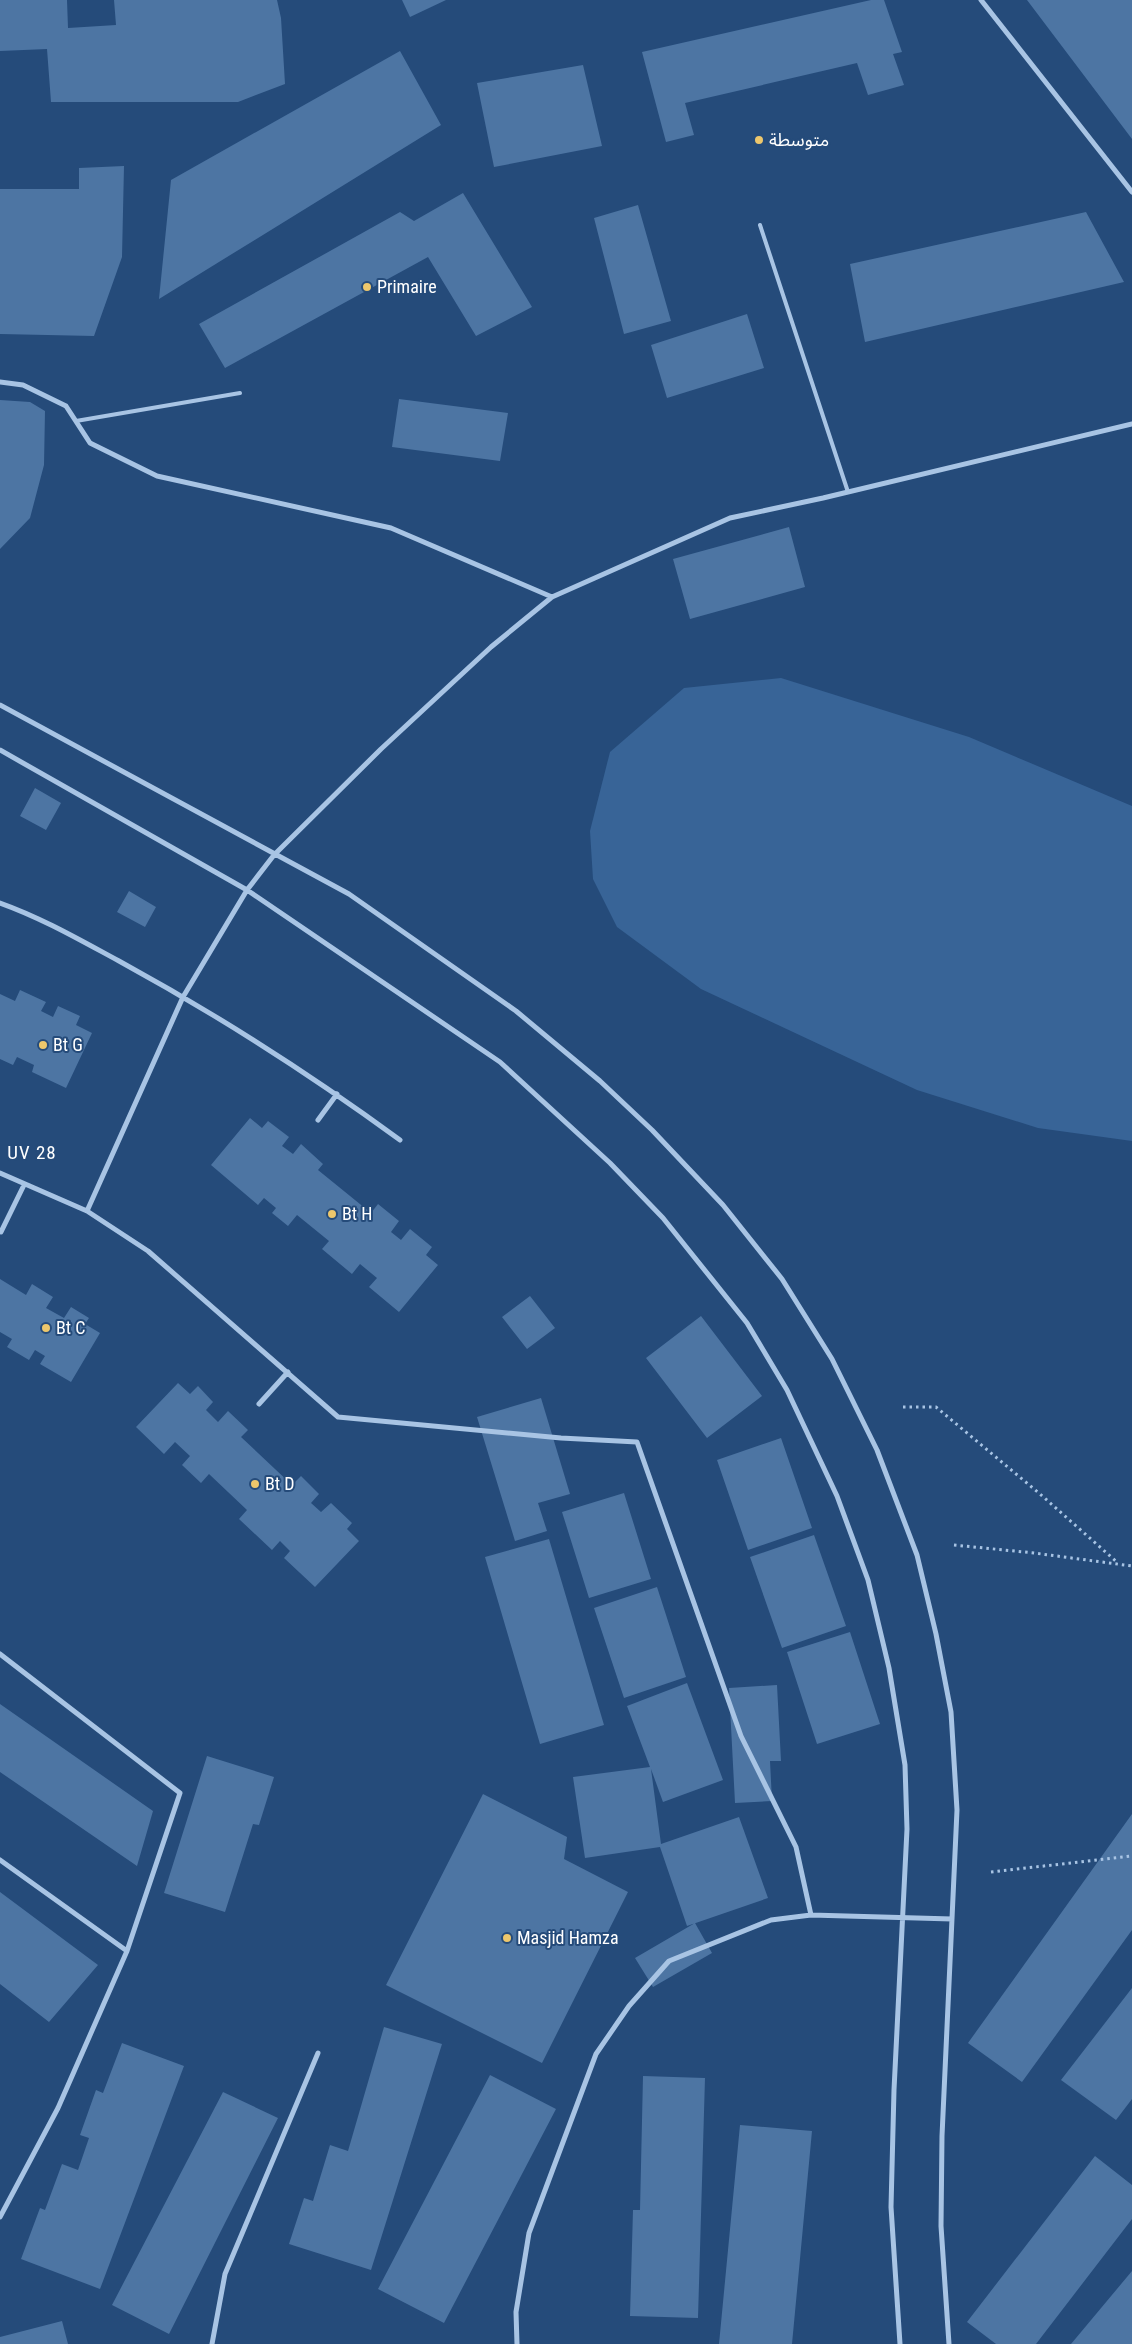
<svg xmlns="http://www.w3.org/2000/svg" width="1132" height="2344" viewBox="0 0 1132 2344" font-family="'Roboto Condensed','Noto Sans Arabic',sans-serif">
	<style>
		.green { fill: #386497 }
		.building { fill: #4d75a3 }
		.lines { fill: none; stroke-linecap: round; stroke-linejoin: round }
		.path { stroke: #a8c4e4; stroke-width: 3; stroke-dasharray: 2.5 4; stroke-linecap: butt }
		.lane { stroke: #a8c4e4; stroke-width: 4 }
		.street { stroke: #a8c4e4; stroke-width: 5 }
		.poi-dot { fill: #edc76c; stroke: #254b7a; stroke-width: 2 }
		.labels { text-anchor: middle; stroke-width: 4; stroke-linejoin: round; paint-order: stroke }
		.poi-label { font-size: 18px; fill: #fff; stroke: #254b7a; text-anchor: start }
		.neighbourhood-label { font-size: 19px; letter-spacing: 1px; fill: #fff; stroke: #254b7a }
	</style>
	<rect width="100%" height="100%" fill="#254b7a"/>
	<path class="green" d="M781,678L969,737L1132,806V1141L1038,1128L917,1090L701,989L617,927L593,879L590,831L610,752L684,688Z"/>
	<path class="building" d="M0,0H67L68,28L116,25L114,0H277L281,18L285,84L238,102H51L47,49L0,51Z
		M402,0H446L410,17Z
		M871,0H884L902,52L893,54L904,85L868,95L857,63L685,103L694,135L666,142L642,52Z
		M1027,0H1132V139Z
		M400,51L441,125L159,299L171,180Z
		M583,65L602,146L494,167L477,83Z
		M124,166L122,257L94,336L0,334V189H79V168Z
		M463,193L532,307L476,336L428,257L225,368L199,324L400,212L414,221Z
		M638,205L671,321L624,334L594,218Z
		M1086,212L1124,282L865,342L850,264Z
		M747,314L764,368L667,398L651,345Z
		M399,399L508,413L500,461L392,447Z
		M0,400L30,402L45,411L44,465L30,518L0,549Z
		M789,527L805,587L690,619L673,559Z
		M35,788L61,803L46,830L20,816Z
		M129,891L156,907L145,927L117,912Z
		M20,990L46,1002L41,1011L53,1017L58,1006L80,1016L76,1025L92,1033L66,1088L32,1072L34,1065L17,1057L13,1065L0,1059V994L15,1001Z
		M250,1118L262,1128L268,1121L289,1137L282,1146L293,1154L301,1144L323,1164L318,1170L371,1213L378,1204L399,1221L391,1232L401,1240L410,1229L432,1247L426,1255L438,1265L399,1312L369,1287L377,1278L360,1264L352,1274L322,1249L329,1241L297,1215L288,1226L272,1213L276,1208L264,1198L258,1205L211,1165Z
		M0,1279L26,1295L32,1284L53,1297L46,1308L64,1318L71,1307L89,1318L85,1324L100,1333L71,1382L40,1364L45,1356L35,1350L29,1360L7,1347L12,1339L0,1332Z
		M530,1296L555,1328L527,1349L502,1317Z
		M701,1316L762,1396L707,1438L646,1358Z
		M178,1383L190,1394L198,1386L213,1402L206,1410L218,1422L228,1411L248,1430L241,1437L292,1485L301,1476L319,1494L311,1503L321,1512L331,1503L352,1523L347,1529L359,1541L315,1587L284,1558L290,1551L280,1541L272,1550L239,1519L247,1510L209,1474L201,1483L182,1465L190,1456L175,1442L164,1454L136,1427Z
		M541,1398L570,1494L538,1503L547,1531L515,1541L477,1417Z
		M781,1438L812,1528L748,1550L717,1460Z
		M624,1493L651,1579L589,1598L562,1512Z
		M814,1535L846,1626L782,1648L750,1557Z
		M549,1539L604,1725L540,1744L485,1557Z
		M657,1587L686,1677L624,1698L594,1608Z
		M850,1632L880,1724L817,1744L787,1652Z
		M687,1683L723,1780L663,1802L651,1769L661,1844L739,1817L768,1898L687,1926L660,1847L585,1858L573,1777L650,1767L627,1706Z
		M777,1685L781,1761H770L772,1801L735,1803L729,1688Z
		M0,1704L153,1811L137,1866L0,1772Z
		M207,1756L274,1777L259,1825L253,1824L225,1912L164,1893Z
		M483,1794L567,1837L564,1859L628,1892L542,2063L386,1985Z
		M1132,1814V1930L1022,2082L968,2043Z
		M0,1892L98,1965L49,2022L0,1984Z
		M695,1923L712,1953L653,1987L635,1958Z
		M1132,1988V2099L1116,2120L1061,2080Z
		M384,2027L442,2044L371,2270L289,2244L304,2198L313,2201L330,2145L348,2151Z
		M122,2043L184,2066L100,2289L21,2259L40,2208L45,2210L62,2164L78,2170L89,2138L80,2135L96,2090L103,2093Z
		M490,2075L556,2109L444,2323L378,2289Z
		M643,2076L705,2078L698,2318L630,2316L633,2210H640Z
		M223,2092L278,2118L169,2334L112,2305Z
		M740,2125L812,2131L792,2344H719Z
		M1095,2156L1132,2185V2219L1036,2344H996L967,2322Z
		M1132,2271V2344H1071Z
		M62,2321L68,2344H0V2337Z"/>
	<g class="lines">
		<path class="path" d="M903,1407H936L1040,1494L1118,1563
			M954,1545L1034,1553L1132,1566
			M991,1872L1132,1856"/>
		<path class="lane" d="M760,225L848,492
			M76,421L240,393"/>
		<path class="street" d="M981,0L1132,192
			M0,382L23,385L66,406L90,443L157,476L391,528L552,597
			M0,705L349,894L516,1011L600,1081L652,1130L723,1205L782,1279L832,1359L877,1450L917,1555L936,1634L951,1712L957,1810L942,2136L941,2226L949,2344
			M0,750L247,890L500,1062L610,1163L663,1218L747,1323L787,1390L837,1496L868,1580L889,1668L905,1765L907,1829L894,2090L891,2207L900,2344
			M0,903C42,918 80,940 119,961C216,1014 310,1074 400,1140
			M318,1120L337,1094
			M0,1173L87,1211L183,997L247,890L274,855L381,749L491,647L552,597L730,518L823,498L1132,424
			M87,1211L148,1251L338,1417L561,1438L637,1442L741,1736L796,1847L811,1915
			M1,1232L24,1185
			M259,1404L288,1372
			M0,1654L180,1793L127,1951L58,2108L0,2217
			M0,1860L127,1951
			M212,2344L225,2274L318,2053
			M517,2344L516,2312L529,2233L596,2054L629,2006L669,1961L771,1920L811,1915L952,1919"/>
	</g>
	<g class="poi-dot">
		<circle cx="759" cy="140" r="5"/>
		<circle cx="367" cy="287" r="5"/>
		<circle cx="43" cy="1045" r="5"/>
		<circle cx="332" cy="1214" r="5"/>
		<circle cx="46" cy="1328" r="5"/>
		<circle cx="255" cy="1484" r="5"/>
		<circle cx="507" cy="1938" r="5"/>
	</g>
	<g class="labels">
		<g class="poi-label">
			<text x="769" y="146">متوسطة</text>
			<text x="377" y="293">Primaire</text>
			<text x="53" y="1051">Bt G</text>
			<text x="342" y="1220">Bt H</text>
			<text x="56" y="1334">Bt C</text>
			<text x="265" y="1490">Bt D</text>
			<text x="517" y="1944">Masjid Hamza</text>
		</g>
		<g class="neighbourhood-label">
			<text x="32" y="1159">UV 28</text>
		</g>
	</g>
</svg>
